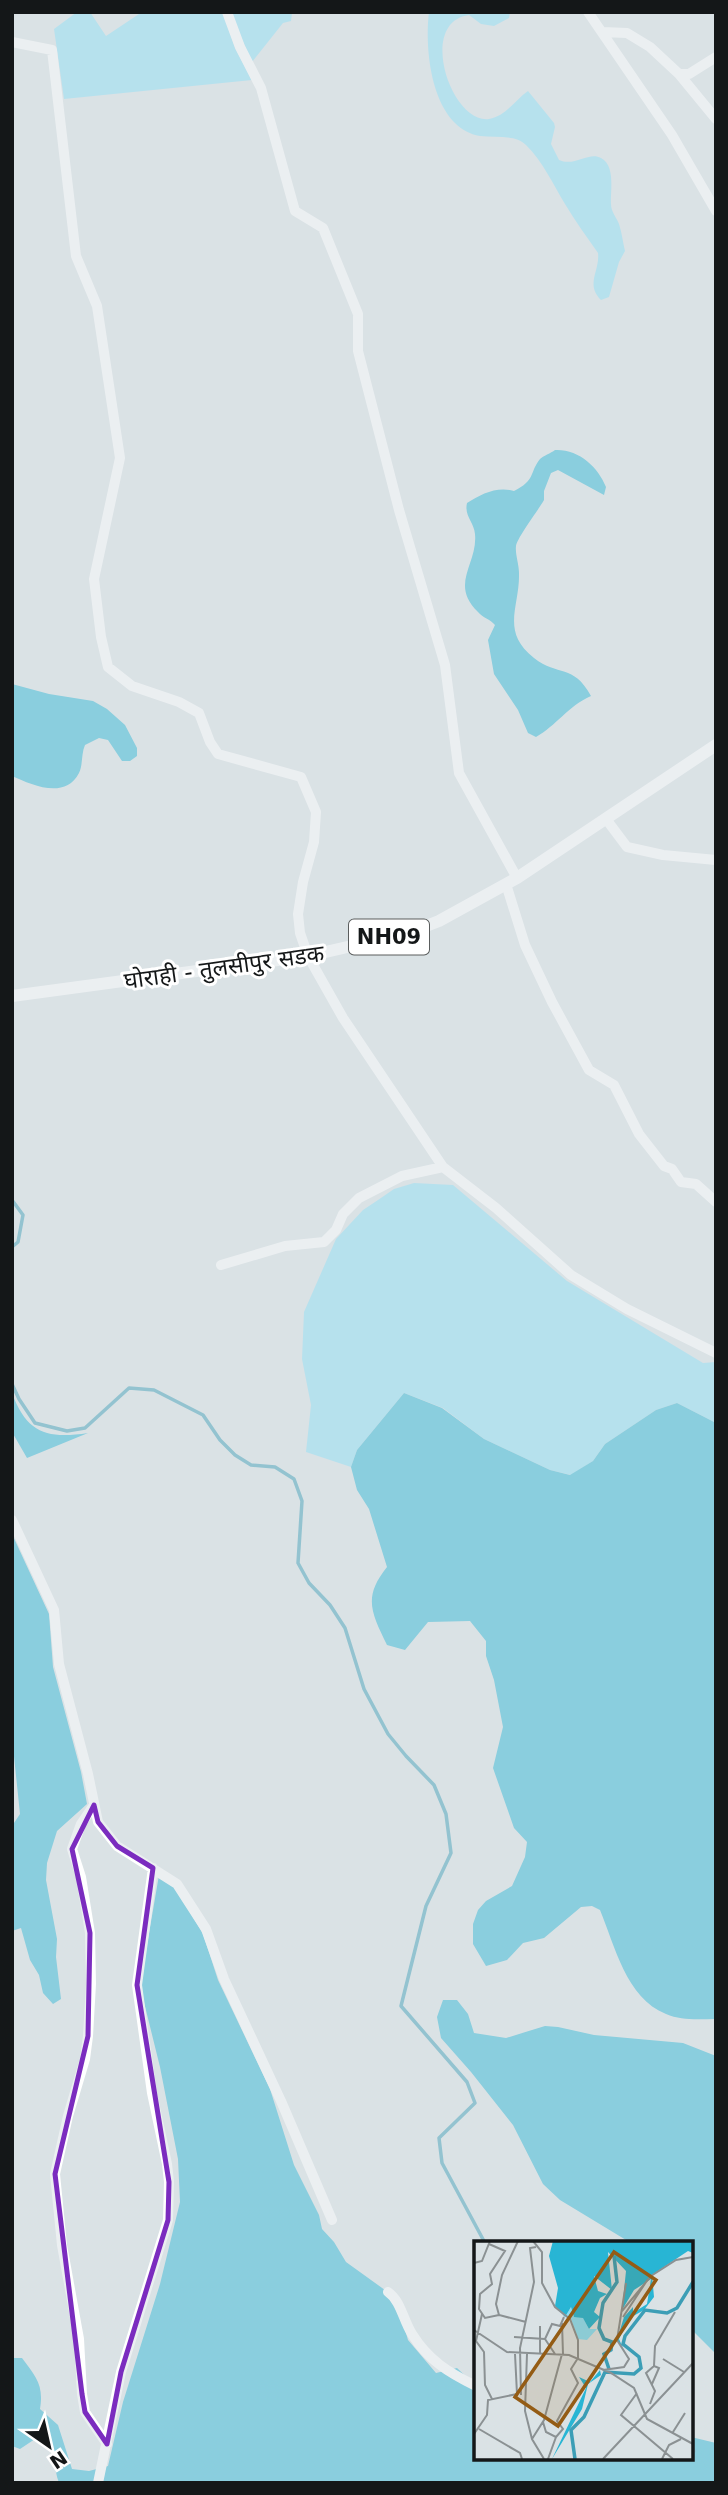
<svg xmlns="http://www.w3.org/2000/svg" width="728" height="2495" viewBox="0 0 728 2495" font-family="'DejaVu Sans','Noto Sans Devanagari',sans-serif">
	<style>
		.green { fill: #8bdff6 }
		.forest { fill: #28b5d4 }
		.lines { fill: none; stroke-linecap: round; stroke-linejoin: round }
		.stream { stroke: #3c9eb6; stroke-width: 3.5 }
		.minor { stroke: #fff; stroke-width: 10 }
		.major { stroke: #fff; stroke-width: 12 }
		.marked { fill: none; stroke: #7b2cbf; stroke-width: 5; stroke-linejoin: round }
		.labels { text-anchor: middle; stroke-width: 6; stroke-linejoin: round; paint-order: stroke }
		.shield { fill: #fff; stroke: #5a5d5d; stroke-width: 2 }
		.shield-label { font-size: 21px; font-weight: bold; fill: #141718 }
		.street-label { font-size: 23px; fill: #141718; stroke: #fff }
		.inset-river { fill: none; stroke: #3c9eb6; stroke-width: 3.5 }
		.inset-road { fill: none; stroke: #8b9193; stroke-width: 2 }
		.view { fill: #945c15; fill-opacity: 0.15; stroke: #945c15; stroke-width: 3.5 }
		.inset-edge { fill: none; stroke: #141718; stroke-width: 3.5 }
	</style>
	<rect width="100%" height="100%" fill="#dae2e5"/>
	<path class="green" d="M77,12H90L106,36L142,12H223L235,48L252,80L64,99L54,29Z
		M230,12H291L292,13L291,21L283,23L252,62Z
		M429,12H510L509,18L494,26L481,24L469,15C417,22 451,124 489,119C506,116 515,100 528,91L554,123L555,127L551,144L559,160C575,167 589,151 601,158C616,166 610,192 611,204C611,212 617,218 619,224C622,233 623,243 625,251L619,262L609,297L601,300C585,284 600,271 598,253C587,237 575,221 565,204C553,184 543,162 526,145C515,134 495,138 480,136C432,128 424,51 429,12Z
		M414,1183L453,1185L567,1281L703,1363L716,1362V1423L677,1403L656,1410L605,1444L593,1461L571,1475L550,1470L484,1439L443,1408L404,1393L357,1450L351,1467L306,1452L311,1405L302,1359L304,1312L336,1239L363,1210L378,1200L394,1189Z"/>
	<path class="forest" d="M555,450C579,449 598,467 606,487L604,495L558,470L551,473L544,491V500C539,509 517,538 516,546C515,554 519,564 519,573C520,607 500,631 534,658C558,677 573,663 591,696C568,706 556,726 536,737L528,733L518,710L494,674L488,640L495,625C490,619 483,618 478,612C449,584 478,564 475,534C474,522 464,516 467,503C481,494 497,486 514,491C536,480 529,473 540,459C543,456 551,453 555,450Z
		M12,684L49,694L93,701L107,709L125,725L137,748V756L130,761H122L108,740L99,738L85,745C81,754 83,765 79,773C65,800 32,785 12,776Z
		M12,1393C27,1434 48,1439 88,1433L27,1458L12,1432Z
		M404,1393L442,1408L484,1439L550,1470L570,1475L593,1461L605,1444L656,1410L677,1403L716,1423V2019C699,2019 682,2021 666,2014C626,1998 615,1946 600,1910L592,1906L581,1907L544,1938L523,1943L507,1960L486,1966L473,1944V1924L478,1910L486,1901L512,1886L525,1857L527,1842L514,1828L493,1768L503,1727L494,1680L486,1656V1641L470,1621L428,1622L405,1650L387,1645C371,1612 363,1597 387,1567L369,1509L357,1490L351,1467L357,1450Z
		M12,1534L49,1614L53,1667L81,1772L87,1804L57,1831L47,1863L46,1880L57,1939L56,1957L61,1999L53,2004L43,1993L39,1975L30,1960L21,1928L12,1931V1826L20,1814L12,1737Z
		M159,1875L175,1887L203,1934L218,1980L270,2089L294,2165L319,2215L322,2229L334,2242L346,2262L396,2298L408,2340L436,2373L457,2368L476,2386V2458H691V2437L716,2443V2483H59C53,2467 56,2452 48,2437L41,2435L20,2449L12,2446V2358H22C36,2377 44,2385 40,2409L58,2425L72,2469L89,2471L108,2466L123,2402L160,2284L180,2202L178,2159L160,2067L140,1986Z
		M443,2000H457L468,2014L474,2033L506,2038L545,2026L558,2027L594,2035L683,2043L716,2056V2354L691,2329V2243H631L560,2200L543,2184L513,2125L471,2072L441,2038L437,2017Z"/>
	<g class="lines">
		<path class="stream" d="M12,1200L23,1215L18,1242L12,1247
			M12,1384L19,1399L35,1423L67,1431L85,1428L129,1388L154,1390L203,1415L220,1440L235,1455L251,1465L275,1467L294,1479L302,1501L298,1563L309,1583L330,1605L345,1628L364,1689L388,1734L406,1756L434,1785L446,1814L451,1853L426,1906L401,2006L467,2082L475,2103L439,2138L442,2163L485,2243
			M691,2446L694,2451"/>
		<path class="minor" d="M227,12L240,47L261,88L295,211L323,228L358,314V351L399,510L445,665L459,773L517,878
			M588,12L672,135L716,211
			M602,32L627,33L650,47L679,74H689L716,57
			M12,42L52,50L76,256L97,306L120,458L94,579L101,637L108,667L132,686L179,702L199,713L210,742L218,754L301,777L316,812L314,842L303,882L298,914L300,933L308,956L343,1018L443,1167L496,1208L571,1275L627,1309L716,1353
			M679,74L716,119
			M606,819L627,847L663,855L716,860
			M506,884L525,945L552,1002L589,1070L614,1085L639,1134L664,1166L672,1169L681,1182L696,1184L716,1202
			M221,1265L285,1246L324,1242L336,1230L343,1214L359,1198L402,1176L443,1167
			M12,1520L54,1610L59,1664L88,1774L98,1822L117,1846L177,1884L206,1929L224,1979L281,2101L332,2220
			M94,1805L81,1824L72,1849L81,1877L90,1933L91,1984L88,2036L85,2059L68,2116L55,2174L62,2245L79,2339L82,2394L85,2412L107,2444
			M388,2292C401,2301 403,2320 412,2334C428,2360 449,2373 476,2386
			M98,2483L121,2372L168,2220L169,2182L167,2164L152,2093L137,1985L153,1868"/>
		<path class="major" d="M12,996L308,956L378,940L421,928L439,921L517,878L716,745"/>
	</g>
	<path d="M0 0H728V2495H0ZM94,1805L98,1822L117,1846L153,1868L137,1985L169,2182L168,2220L121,2372L107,2444L85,2412L82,2394L55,2174L88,2036L90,1933L72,1849Z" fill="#dae2e5" fill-opacity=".55" fill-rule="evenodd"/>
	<path class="marked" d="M94,1805L98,1822L117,1846L153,1868L137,1985L169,2182L168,2220L121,2372L107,2444L85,2412L82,2394L55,2174L88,2036L90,1933L72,1849Z"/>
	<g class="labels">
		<rect class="shield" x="349" y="919.5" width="80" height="35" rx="5"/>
		<g class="shield-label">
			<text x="389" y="944">NH09</text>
		</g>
		<g class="street-label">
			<text transform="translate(224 967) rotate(-8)" y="8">घोराही - तुलसीपुर सडक</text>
		</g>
	</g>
	<g transform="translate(474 2241)">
		<rect width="219" height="219" fill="#dae2e5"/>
		<path d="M97,66L100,76H109L115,88H123L113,99L104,98L97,78L91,76Z" fill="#8bdff6"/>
		<path d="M79,0H219V12L214,10L178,34L180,56L170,69L154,78L145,98L149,107L143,99L150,76L159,66V72L173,63L177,38L160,49L148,69L152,30L134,11L138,49L120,35L124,50L133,53L126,57L120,71L126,76L115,88L109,77L100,76L97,66L91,76L81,65L84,47L75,15ZM126,129L127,134L114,143L108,168L78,218L112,147L105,136L116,141Z" fill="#28b5d4"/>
		<path class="inset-river" d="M135,128L130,113L137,109L138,101L130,98L125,87L129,62L143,41L140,15M101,218L97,189L110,176L131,131L160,133L167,127L165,116L149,103L151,95L171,69L193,72L203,67L219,41"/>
		<path class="inset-road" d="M44,0L28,34L22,63L25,74L52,81M59,0L68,11V42L81,66L96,78L104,99V117L97,128L104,142L83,180L89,188L82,196M15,3L31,10L16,33L18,43L6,53L5,68L11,77L25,74M0,22L8,20L16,0M148,70L177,35L202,19L219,16M8,73L2,100L10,111L11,144L18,158M149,76L174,38M88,82L89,113M66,85V113M0,89L33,111L95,114L137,132L160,147L173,178L219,203M40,96L71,98M41,113L43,153M53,113L51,170L58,198L70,218M81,113L71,98L78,83L86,85L90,76M189,118L210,131M129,129L150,126L155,118L143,99L152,42M178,143L185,127L180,125M163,152L147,174L199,218M47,154L46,107L60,41L56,7L62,6M176,163L181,150L172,132L180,125L181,105L201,71M69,181L72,191L82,196L74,218M5,188L46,212L48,218M199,191L211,172M0,193L13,174L14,159L43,153M58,198L70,179L88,113M129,218L219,122M188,218L195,204L207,198"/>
		<path class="view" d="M140,11L182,39L84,185L41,156Z"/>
		<rect width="219" height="219" class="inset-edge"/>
	</g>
	<rect width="728" height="2495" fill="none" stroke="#141718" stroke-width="28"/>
	<g transform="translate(49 2446) rotate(146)" stroke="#ffffff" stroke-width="5" paint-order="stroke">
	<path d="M0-5L12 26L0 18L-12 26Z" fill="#141718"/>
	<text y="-10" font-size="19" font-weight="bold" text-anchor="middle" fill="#141718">N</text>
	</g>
</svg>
